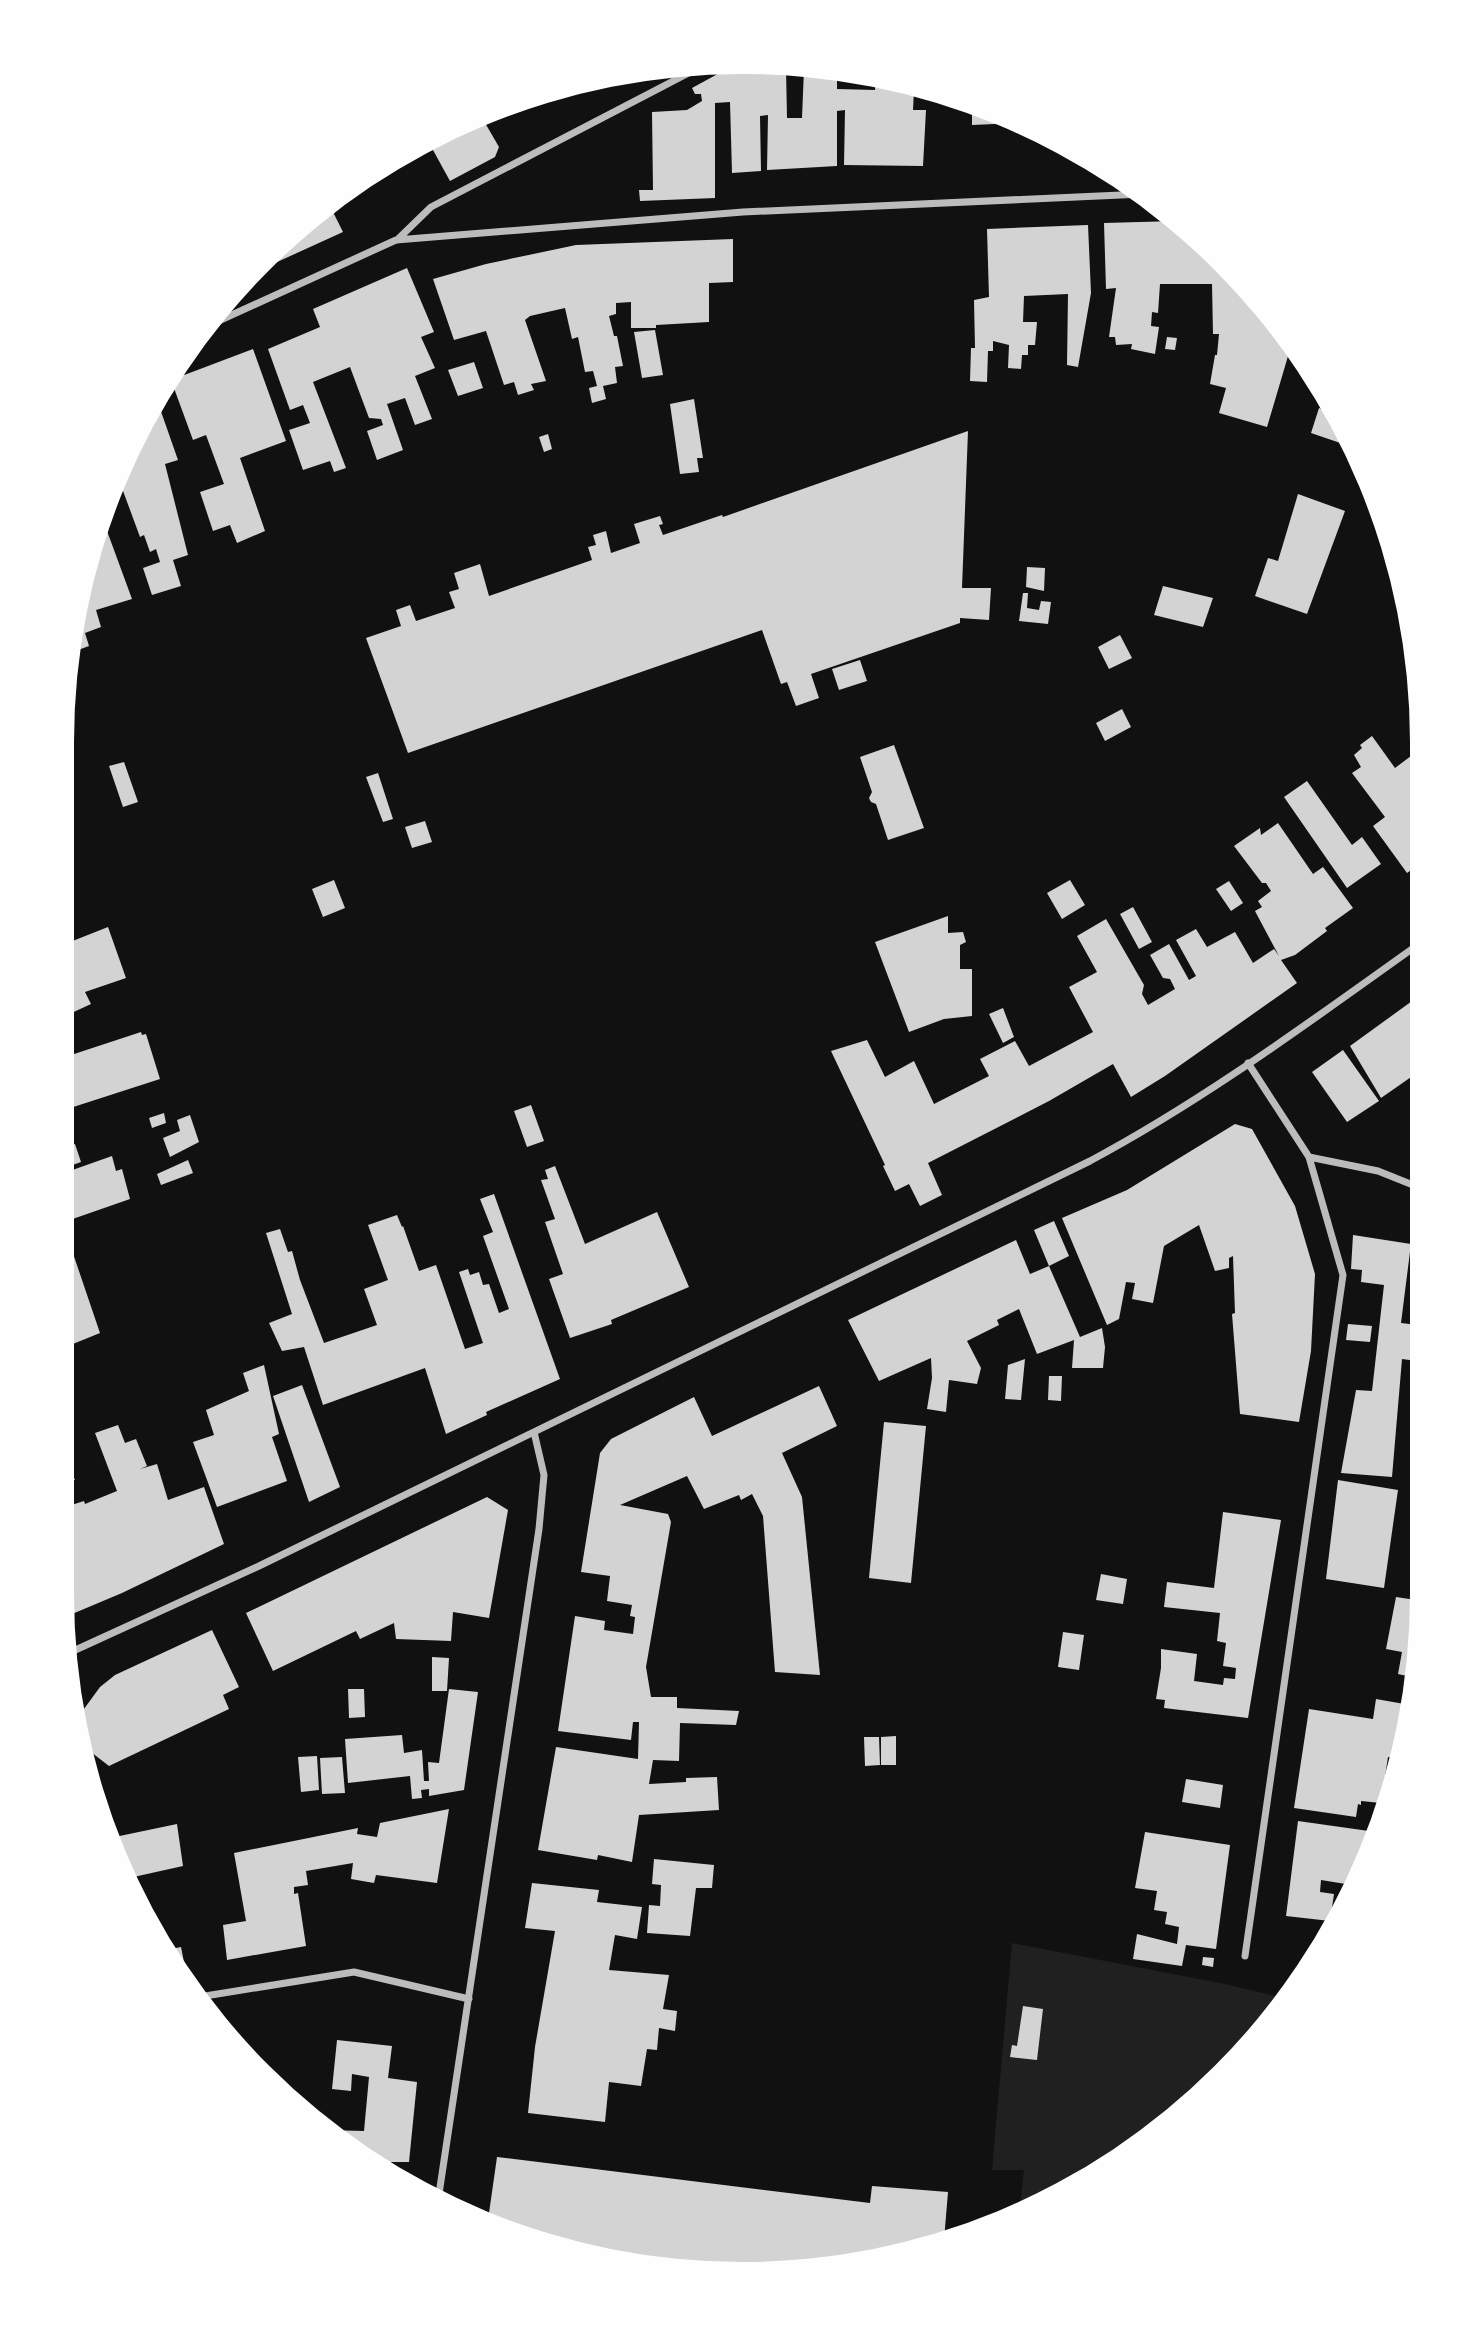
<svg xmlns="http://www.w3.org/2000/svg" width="1483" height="2336" viewBox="0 0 1483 2336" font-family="'Playfair Display',serif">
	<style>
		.green { fill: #202020 }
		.building { fill: #d3d3d3; fill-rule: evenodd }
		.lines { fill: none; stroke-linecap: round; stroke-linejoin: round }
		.minor { stroke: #bcbcbc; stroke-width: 7 }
	</style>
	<rect width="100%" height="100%" fill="#111"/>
	<path class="green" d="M1012,1943L1225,1984L1287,1999L1281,2009L1119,2160L1020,2205L1024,2170H992Z"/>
	<path class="building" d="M786,63L837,71V89L875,90L876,78L897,81V89L914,90L913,110H926L923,166L844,165L845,110L837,111V166L767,170L768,115L760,116L761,171L732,173L730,102L715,103V198L640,201L639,190H653L652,112L687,110L702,101L701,94H695L692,88L736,64ZM786,69H804L802,118H787Z
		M972,105L1021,123L972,125Z
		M481,116L499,147L495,157L450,181L428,141Z
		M329,204L343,232L253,273L293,230Z
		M1176,221L1253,293L1267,313L1268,321L1274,323L1291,346L1267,427L1219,413L1226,388L1210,384L1215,355H1217L1219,334H1213L1212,284H1160L1158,313L1152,312L1151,326L1159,327L1155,354L1131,349L1132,344L1116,345L1115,337H1109L1116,288L1106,289L1104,223Z
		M1088,225L1091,293L1078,367L1067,365L1068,294L1024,296L1023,322H1037L1035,345H1028V355H1022L1021,369L1008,368L1009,345L993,341V351H988L987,382L970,381L971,348H975L974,300L989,297L987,229Z
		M733,239V282L709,283V322L656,325V328H631V302L616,303V314L609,316L614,336H617L623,366L615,367L617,383L603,386L606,399L592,403L589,388L597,386L593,371L585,372L578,337L572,339L565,308L530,316L525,320L546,381L531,384L534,390L518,395L514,382L504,385L486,331L454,340L433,279L486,264L576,245Z
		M407,268L434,332L421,337L435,368L415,376L432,419L415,425L405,398L387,404L403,450L377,460L367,431L383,425L381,419L369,418L350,367L313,382L346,468L334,472L330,461L303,470L289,430L310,423L303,405L290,410L268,349L320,327L313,309Z
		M655,330L663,375L642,378L634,332Z
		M1167,337L1177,338L1175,350L1165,349Z
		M253,349L286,441L240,458L265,531L237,543L230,525L213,531L200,492L224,484L206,435L193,440L171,380Z
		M474,362L483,388L458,396L448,370Z
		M694,399L703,458H697L699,472L680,474L670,404Z
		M158,403L178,460L165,464L188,555L173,560L181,586L152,595L143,568L160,562L156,549L150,552L144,535L140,537L119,480L113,483Z
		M1319,408L1336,414L1349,446L1311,433Z
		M968,431L962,588H991L989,620L960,618V623L811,674L819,698L796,706L787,682L781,684L762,630L408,753L366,638L401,626L396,610L410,605L416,621L455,608L449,592L459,589L454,573L480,564L489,596L592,560L588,547L596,545L593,535L606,531L611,553L640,543L634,524L660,516L663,524L659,525L663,535L722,515L723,517Z
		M548,434L552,449L544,452L539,437Z
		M1298,494L1345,511L1307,614L1255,596L1268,558L1278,561Z
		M103,520L132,599L96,610L101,627L85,633L89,646L78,650L72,634Z
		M1027,567L1045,568L1044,591L1026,587Z
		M1163,586L1213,598L1203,627L1154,615Z
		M1023,593H1028L1027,608L1039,610L1041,601L1051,602L1048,624L1019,621Z
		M1120,635L1132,658L1109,669L1098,647Z
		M860,660L867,681L839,690L832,669Z
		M1122,709L1131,727L1105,741L1096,723Z
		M1372,736L1395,768L1411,756L1420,768V864L1407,873L1373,826L1385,817L1352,773L1361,767L1354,755L1362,748L1360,745Z
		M894,745L924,828L888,840L876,804L871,802L869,798L872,792L860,757Z
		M124,762L138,802L123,807L109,766Z
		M378,773L393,819L383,822L366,777Z
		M1307,781L1352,845L1362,837L1381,864L1347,888L1284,797Z
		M425,821L432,842L412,848L405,827Z
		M1278,823L1313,874L1323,867L1353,908L1325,928L1327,931L1295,955L1281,960L1297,983L1165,1076L1131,1097L1113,1064L1049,1101L928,1163L942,1195L920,1206L909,1184L895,1191L883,1166L885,1165L831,1051L867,1040L885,1077L914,1061L934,1104L989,1076L980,1059L1015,1041L1029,1066L1093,1032L1069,987L1097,972L1077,936L1106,919L1144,985L1142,994L1148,1005L1175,989L1170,979L1163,978L1150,955L1169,944L1189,980L1196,976L1176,940L1196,929L1207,947L1235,932L1253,963L1274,949L1279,956L1255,911L1262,907L1258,901L1271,891L1266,883H1262L1234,846L1260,828L1261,835Z
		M334,880L345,908L323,917L312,889Z
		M1070,880L1085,905L1062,919L1047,893Z
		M1229,881L1243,903L1231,911L1216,889Z
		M1133,907L1152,942L1139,949L1120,914Z
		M948,916V933L963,932L966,942L960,945V969H972V1016L944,1019L909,1032L875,942Z
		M108,927L126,978L85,992L91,1004L65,1016V944Z
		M1419,996V1081L1414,1075L1381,1098L1350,1046Z
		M1003,1008L1014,1037L1003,1043L989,1014Z
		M141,1032L142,1035L146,1034L160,1079L64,1110L65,1057Z
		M1343,1050L1379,1101L1347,1122L1312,1072Z
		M531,1105L544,1141L527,1147L514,1111Z
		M164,1113L166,1123L152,1128L149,1118Z
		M190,1115L199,1142L170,1157L163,1138L180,1131L177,1120Z
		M1235,1124L1252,1129L1295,1206L1315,1274L1311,1351L1299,1422L1240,1414L1232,1314L1235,1313L1233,1256L1229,1258V1268L1215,1271L1199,1225L1164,1246L1153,1303L1132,1299L1135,1283L1126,1282L1119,1319L1107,1325L1062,1218L1127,1190Z
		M75,1144L81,1162L64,1168V1148Z
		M112,1156L116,1171L122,1169L130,1199L64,1222V1173Z
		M188,1160L193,1173L161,1185L157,1174Z
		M555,1166L585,1244L657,1212L689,1287L611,1320L612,1324L570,1338L549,1279L563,1274L545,1222L555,1219L541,1180L548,1179L545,1170Z
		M494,1194L560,1379L486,1412L487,1415L446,1434L425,1368L323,1405L304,1347L282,1351L269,1323L292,1314L266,1233L280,1229L288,1252L292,1251L300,1280L324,1343L377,1325L364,1289L388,1280L368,1225L397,1215L402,1227L403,1226L419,1271L436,1265L465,1349L483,1343L459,1272L468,1269L470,1275L479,1272L483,1285L489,1284L499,1313L509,1309L483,1236L493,1232L480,1199Z
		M1054,1221L1069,1256L1049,1266L1034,1230Z
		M64,1227L100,1333L63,1348V1299L70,1296L63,1278Z
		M1353,1235L1411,1244L1401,1323L1418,1325L1417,1361L1402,1359L1392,1477L1341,1473L1356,1390L1372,1391L1384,1285L1361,1282L1362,1270L1351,1269Z
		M1016,1240L1030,1274L1049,1266L1080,1337L1102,1328L1105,1347L1103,1368H1072L1074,1340L1037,1354L1019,1309L997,1320L999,1325L967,1341L981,1368L977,1384L949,1380L946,1412L927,1409L932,1378L931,1358L879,1381L848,1320Z
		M1348,1324L1372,1326L1370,1342L1346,1340Z
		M1025,1359L1021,1400L1005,1399L1008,1365Z
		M264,1365L279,1434L272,1437L287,1481L217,1507L193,1442L214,1435L206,1410L249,1391L243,1373Z
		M1049,1376H1062L1061,1401L1048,1400Z
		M302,1385L340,1487L309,1502L273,1396Z
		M819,1386L837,1426L782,1453L802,1497L820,1675L775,1672L763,1516L752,1494L741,1500L739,1495L704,1509L687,1476L620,1505L668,1514L671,1522L646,1667L651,1697H677V1708L739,1711L736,1725L680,1723L679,1761L653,1760L649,1784L686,1782V1778L717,1777L719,1810L639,1815L632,1862L598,1855L597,1860L538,1850L556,1747L638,1759L639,1722H633L631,1740L558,1731L575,1616L605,1621L604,1630L633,1634L635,1617L630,1616L632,1605L607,1601L610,1576L581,1572L600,1453L611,1439L694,1397L712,1436Z
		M884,1422L926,1426L911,1583L869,1578Z
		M118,1425L125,1443L136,1439L147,1466L140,1469L157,1464L168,1500L204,1487L224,1544L122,1593L65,1617L61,1594L62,1508L84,1501L85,1504L117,1491L95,1433Z
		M62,1450L67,1463L75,1480L62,1481Z
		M1338,1480L1398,1490L1384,1588L1326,1579Z
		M487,1497L508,1510L489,1618L453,1612L451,1641L396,1639L394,1623L360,1639L356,1631L273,1671L246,1613Z
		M1223,1512L1281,1520L1248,1718L1164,1708L1165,1700L1156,1699L1161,1668V1649L1197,1654L1194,1681L1223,1685L1224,1678L1235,1679L1236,1668L1223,1666L1226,1643L1217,1641L1220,1613L1164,1607L1167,1582L1214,1588Z
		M1101,1574L1127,1579L1123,1604L1096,1600Z
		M1396,1597L1416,1600V1678L1398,1674L1402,1652L1386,1649Z
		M212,1630L239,1687L223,1695L229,1709L109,1766L87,1749L81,1713L100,1687L115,1675Z
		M1063,1632L1084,1635L1079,1670L1058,1667Z
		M432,1657L449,1658L447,1691H432Z
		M348,1689H364L365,1717L349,1718Z
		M449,1689L478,1692L464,1790L429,1796V1789L421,1790L422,1798L412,1799L410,1776L348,1783L345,1739L402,1735L404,1753L422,1750L424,1781H429L428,1762L439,1763Z
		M1376,1699L1410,1705L1396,1758L1388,1757L1381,1803L1361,1801V1805L1358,1804L1356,1817L1294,1808L1309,1709L1373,1719Z
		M896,1736V1765H881V1737Z
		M864,1737H879L880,1765L865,1766Z
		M317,1756L319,1790L301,1792L298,1757Z
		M342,1757L345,1793L322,1794L320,1758Z
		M1186,1779L1223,1785L1220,1808L1182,1802Z
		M449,1809L437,1883L376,1875L374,1883L351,1879L353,1863L306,1871L308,1885L294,1887V1894L298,1893L306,1946L227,1960L223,1925L246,1921L234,1853L358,1828L357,1834L377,1837L380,1823Z
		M1298,1821L1376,1832L1370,1854L1352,1885L1321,1880L1320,1892L1334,1894L1330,1921L1286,1916Z
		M177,1824L183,1866L129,1878L110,1838Z
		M1145,1832L1230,1845L1216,1949L1186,1945L1182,1966L1133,1959L1137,1934L1177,1944L1179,1927L1165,1924L1167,1912L1154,1910L1157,1891L1135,1888Z
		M654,1859L714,1865L712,1888H696L690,1936L647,1933L649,1905L660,1906L661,1885L652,1884Z
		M532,1883L599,1890L597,1902L642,1907L637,1939L615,1935L609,1970L669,1975L663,2009L677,2011L675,2031L659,2028L657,2050L647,2049L641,2086L609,2082L605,2122L528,2113L535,2047L555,1931L525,1928Z
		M181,1947L185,1967L174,1968L165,1950Z
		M1203,1957L1214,1958L1213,1967L1202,1965Z
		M1023,2006L1043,2009L1037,2060L1010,2057L1012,2045L1017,2046Z
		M337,2040L392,2046L388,2078L417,2082L409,2162H379L324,2130L364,2131L369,2077L352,2074L351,2091L332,2089Z
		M497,2157L870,2203L872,2186L948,2192L944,2240L918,2251L741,2275L522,2239L488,2220Z"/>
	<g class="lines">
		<path class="minor" d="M397,240L431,207L704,65
			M201,329L396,240L743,212L1143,194
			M1309,1157L1378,1171L1418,1187
			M71,1652L259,1566L1090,1161C1206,1099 1312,1020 1419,944
			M1245,1956L1343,1275L1309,1157L1248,1063
			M199,1997L354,1972L469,1999
			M439,2194L539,1529L544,1475L534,1432"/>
	</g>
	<path d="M0 0H1483V2336H0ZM742 74H742A668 668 0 0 1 1410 742V1594A668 668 0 0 1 742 2262H742A668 668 0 0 1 74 1594V742A668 668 0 0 1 742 74Z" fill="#fefefe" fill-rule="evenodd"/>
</svg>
